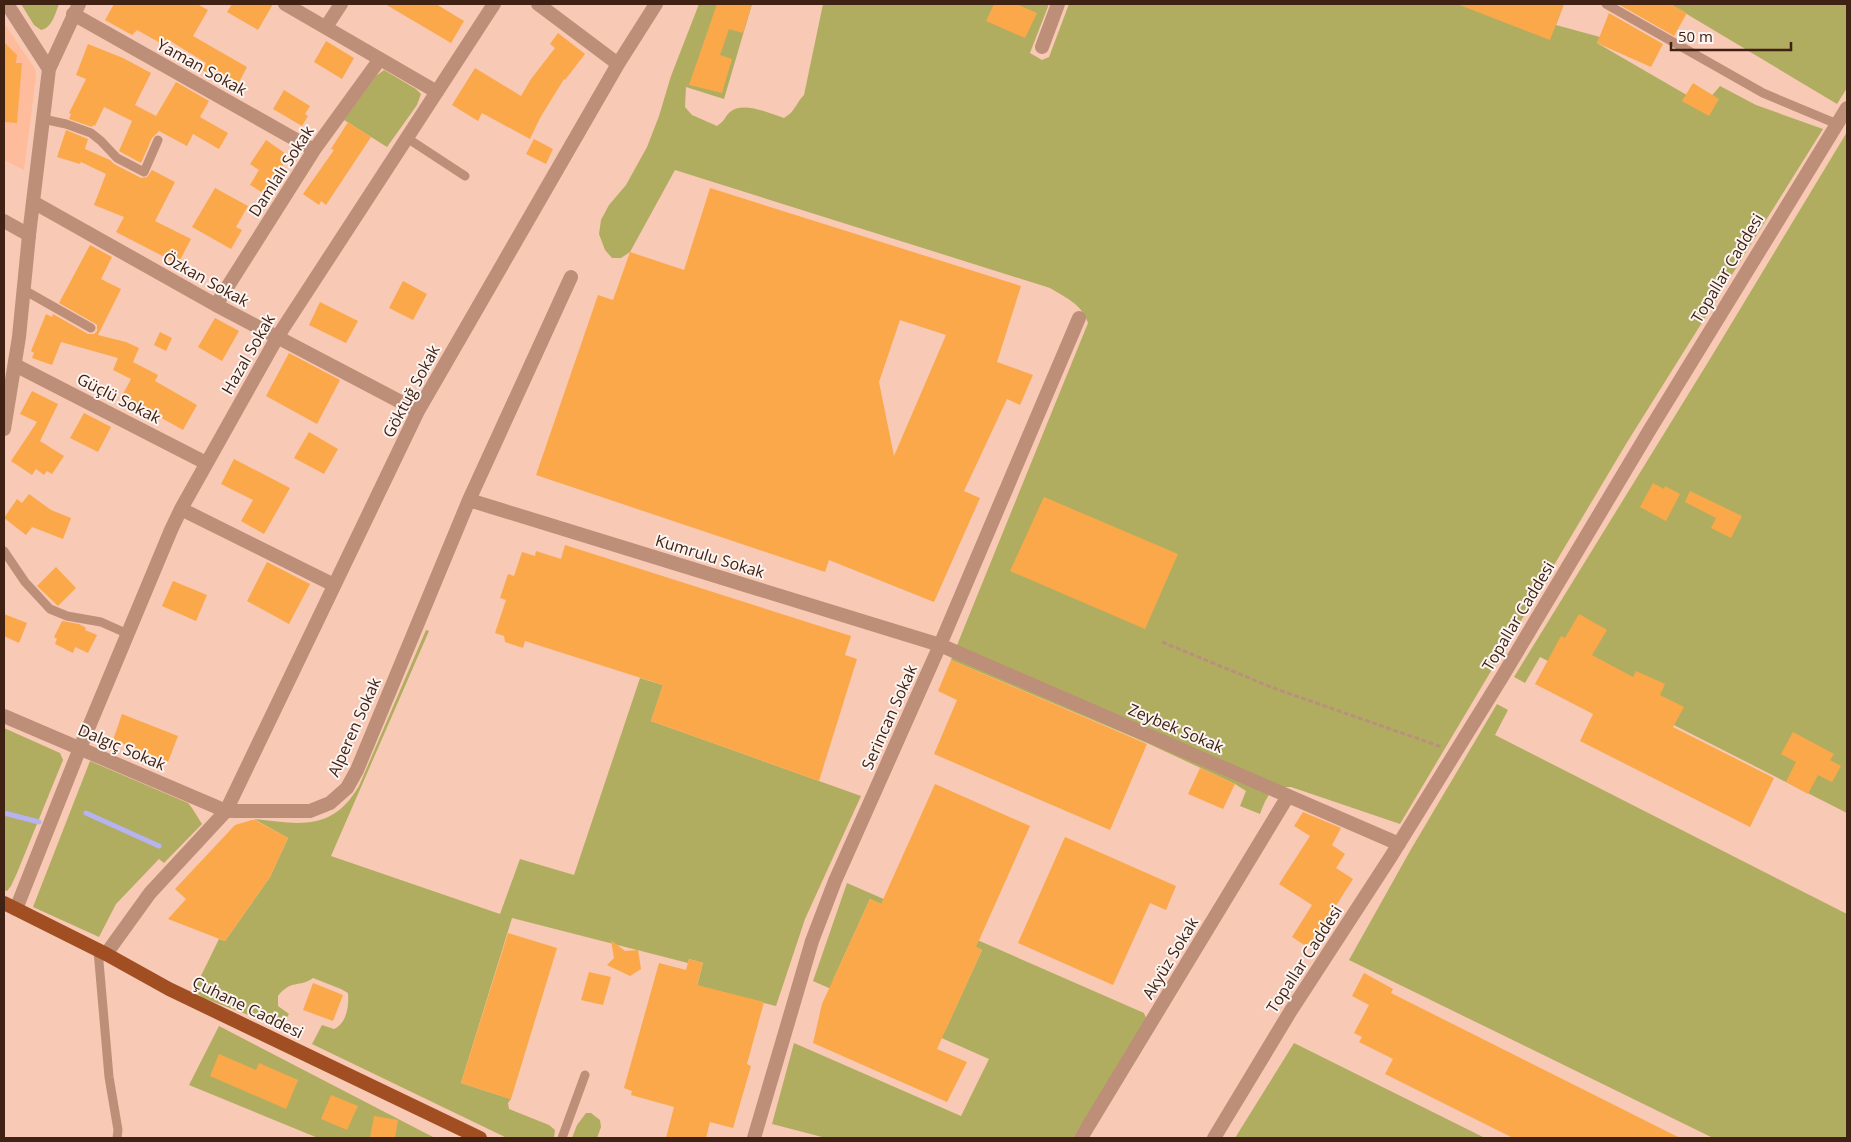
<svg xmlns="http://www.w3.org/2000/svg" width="1851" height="1142" viewBox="0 0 1851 1142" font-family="'Open Sans',sans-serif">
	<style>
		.built { fill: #ffbc9d }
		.green { fill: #b1ad60; fill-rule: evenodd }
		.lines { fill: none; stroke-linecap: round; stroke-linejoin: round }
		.stream { stroke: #b6b3f1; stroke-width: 5 }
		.building { fill: #fba84a; fill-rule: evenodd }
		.path { stroke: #b9907d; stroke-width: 3; stroke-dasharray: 5 2.5; stroke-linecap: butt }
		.service { stroke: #bd8e78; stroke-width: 9 }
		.minor { stroke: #bd8e78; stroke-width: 14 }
		.tertiary { stroke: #bd8e78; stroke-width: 14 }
		.primary { stroke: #a14f22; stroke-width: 14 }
		.labels { text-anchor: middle; stroke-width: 4; stroke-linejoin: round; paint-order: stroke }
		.street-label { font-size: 16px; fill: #3f2214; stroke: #fcf4f0 }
	</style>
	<rect width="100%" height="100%" fill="#f8c9b4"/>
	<path class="built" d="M4,23L35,69L36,77L24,170L4,160Z"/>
	<path class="green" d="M21,4H59C55,14 52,28 41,30L34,25Z
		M699,4H752L724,99L686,87L685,107L692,115L717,126C726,120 725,116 730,112C742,101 770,113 784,118C796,111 795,104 804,95L823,4H1049L1030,53L1042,60L1049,57L1069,4H1564L1556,25L1600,37L1597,43L1704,105L1720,86L1756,105L1823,129L1626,444L1400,824L1291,787C1270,787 1267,796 1260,814L1240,806L1246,791L1235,784L1147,743L951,660L1088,323C1082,304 1066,298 1050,288L675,170L630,252L621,258H612L605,250L599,234L601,220L609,205L626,185L647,147L659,116L671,76Z
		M1670,4H1847V88L1837,104Z
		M384,70L416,89L421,94L417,105L387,147L344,120L376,76Z
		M1847,132V813L1540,657L1525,683L1514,677L1710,359Z
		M426,630L429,631L331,856L500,914L520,859L574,875L640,678L663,685L651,721L861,796L805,919L776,1006L697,986L703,963L689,959L688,963L512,918L461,1083L511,1099L508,1103L509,1109L549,1125L555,1130L554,1138H507L312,1044L322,1025L334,1029C347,1023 349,1006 348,993L341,989L313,978C299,988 291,979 278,996V1006L289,1014L281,1027L203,998L197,993L196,986L219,939L225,941L270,877L288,838L254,819C300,824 332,832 359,786Z
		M1497,704L1508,710L1495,735L1847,914V1138H1713L1349,960L1410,851Z
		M4,728L60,753L63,760L17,873L11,886L7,891L4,890Z
		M90,761L188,803L192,808L202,824L164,863L159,859L116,904L99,937L33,907Z
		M847,883L1144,1013L1146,1018L1142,1029L1073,1138H826L772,1124L794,1043L961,1116L989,1059L813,981ZM870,899L982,950L945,1031L833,980Z
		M219,1026L433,1137L432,1138H318L189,1085Z
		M1294,1043L1485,1138H1235Z
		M586,1113H591L600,1120L601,1127L597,1138H572L577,1125Z"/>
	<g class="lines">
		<path class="stream" d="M4,813L39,822
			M86,813L159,846"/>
	</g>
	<path class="building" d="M114,4H197L208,10L193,36L247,67L236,88L202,70L206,63L167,39L164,45L137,30L132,35L105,20Z
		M232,4H273L258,30L227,12Z
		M385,4H436L464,21L451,43Z
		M717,4H752L743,33L729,29L720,55L732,59L722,93L689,85Z
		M994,4H1016L1037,13L1025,38L986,21Z
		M1457,4H1564L1550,40Z
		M1618,4H1670L1687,13L1674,36Z
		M1609,13L1663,44L1651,67L1597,43Z
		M558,33L585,54L565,80L564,79L540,118L530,139L482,113L478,121L452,105L475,68L521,96L531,79L555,48L550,44Z
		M326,41L354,58L342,79L314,62Z
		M4,42L17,55L16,63H22L17,123L4,122Z
		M88,44L123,58L151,73L135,105L156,116L176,82L209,101L200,117L228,133L219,149L193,134L187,146L159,131L152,138L141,163L119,151L132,121L104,107L95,126L93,125L92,127L69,119L71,114L69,113L86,79L76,75Z
		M1693,83L1719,99L1709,116L1682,101Z
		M284,90L310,106L305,114L308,116L302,126L273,109Z
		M348,122L371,137L326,205L321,201L319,205L303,194L334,150L331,149Z
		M66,130L88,139L85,149L110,160L114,164L141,178L147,177L152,170L175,182L155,221L191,239L178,264L116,232L124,217L94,205L106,174L81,162L80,164L57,157Z
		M534,139L553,149L546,164L526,154Z
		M266,140L289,156L272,181L277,185L270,197L250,185L259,170L250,164Z
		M215,188L248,206L236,227L242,230L231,249L192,227Z
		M710,188L1021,286L997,362L1033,375L1020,405L1007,399L964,491L980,498L934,602L829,560L825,572L536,475L598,295L613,300L630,252L684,270ZM900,320L946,335L894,456L879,382Z
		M90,245L112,257L101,279L121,289L98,335L126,342L139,348L133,362L158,375L155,381L197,405L183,430L142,407L141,411L120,400L131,379L113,370L118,358L61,342L52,365L32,358L34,353L31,351L46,314L52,317L53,314L88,334H94L97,331V325L94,323L59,303Z
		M403,281L427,294L413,320L389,308Z
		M320,302L358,321L346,343L309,325Z
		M215,318L239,331L222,361L198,347Z
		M160,332L172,338L166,351L154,345Z
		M289,353L340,380L317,424L266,396Z
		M32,391L58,404L40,441L64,456L52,474L47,471L44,475L36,469L32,475L11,461L37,422L20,414Z
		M84,413L111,427L98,452L70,438Z
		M309,432L338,449L324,474L294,458Z
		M234,459L290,488L264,534L241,521L253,500L221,484Z
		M1653,483L1664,489L1665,486L1680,494L1666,521L1640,507Z
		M1690,491L1742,516L1731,538L1711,528L1716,518L1685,502Z
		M29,494L51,510L71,518L63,539L32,527L26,535L4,518L17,499L22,503Z
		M1044,497L1178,554L1145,629L1010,571Z
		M565,545L851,636L845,655L857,659L819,781L651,721L663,685L525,641L523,648L505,642L504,636L495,633L506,600L500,598L508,574L514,576L522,552L535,556L536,551L561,559Z
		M267,562L310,584L289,624L247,601Z
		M56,567L76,588L58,606L37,586Z
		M173,581L207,595L196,621L162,606Z
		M4,614L27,623L19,643L4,636Z
		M1579,614L1607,630L1592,655L1633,677L1636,671L1665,684L1660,695L1684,707L1673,727L1774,778L1750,827L1580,741L1593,714L1535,684L1561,636L1565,638Z
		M62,621L79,624L86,628L85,630L97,635L88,653L75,647L73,653L55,644L57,639L54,637Z
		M951,660L1147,744L1110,830L934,754L957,700L938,691Z
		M122,714L178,736L168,762L113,740Z
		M1793,732L1834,754L1830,760L1841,766L1832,782L1818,775L1808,794L1786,782L1796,762L1781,754Z
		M1200,768L1235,784L1223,809L1188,794Z
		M935,784L1030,826L976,947L982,950L937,1049L967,1062L947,1102L813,1043L822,1004L870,899L881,904Z
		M1303,812L1341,828L1332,845L1345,854L1336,868L1353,879L1309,948L1292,937L1312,905L1279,884L1310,836L1294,826Z
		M252,820H255L288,838L270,877L225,941L168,919L186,899L175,889L235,825Z
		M1065,837L1176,886L1166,910L1150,903L1113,985L1018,943Z
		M508,933L557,948L511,1099L461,1083Z
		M611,940L625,951L638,950L641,969L630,976L607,965L614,958Z
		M689,959L703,963L697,985L764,1002L747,1064L751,1066L733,1128L710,1122L706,1138H666L674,1107L631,1095L632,1091L624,1088L659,963L686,970Z
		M589,972L611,977L603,1005L581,1000Z
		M1364,973L1393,989L1391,993L1680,1138H1513L1385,1074L1393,1059L1359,1042L1362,1037L1354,1033L1369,1005L1352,996Z
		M313,983L343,995L333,1021L303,1010Z
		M219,1054L256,1070L259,1063L298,1080L286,1109L210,1076Z
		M331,1095L358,1106L347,1130L321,1119Z
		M374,1116L398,1120L395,1138H370Z"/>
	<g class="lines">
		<path class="path" d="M1162,642L1276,689L1442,747"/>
		<path class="service" d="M1606,4L1763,93L1837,124
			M43,119L66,124L91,133L101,141L117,158L144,172L158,140
			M407,138L465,176
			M24,290L91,328
			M4,551L25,582L50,609L67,616L101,622L128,634
			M98,950L109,1077L118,1130L117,1138
			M562,1138L585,1075"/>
		<path class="minor" d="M285,4L437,92
			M538,4L618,64
			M73,14L314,150
			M326,27L341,4
			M1042,47L1058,4
			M33,202L216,305L418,411
			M4,221L29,235
			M216,305L314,150L380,59
			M15,365L206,463
			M469,500L940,645L1399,844
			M181,509L334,585
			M4,716L226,811H310L330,803L347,788L357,770L469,500L571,277
			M16,909L80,748L171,530L181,509L278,336L494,4
			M106,954L150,893L226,811L418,411L618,64L656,4
			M754,1138L812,941L835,881L940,645L1079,318
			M1081,1138L1288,796
			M1214,1138L1290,1012L1390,858L1502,677L1649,431L1847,108"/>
		<path class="tertiary" d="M7,4L49,69
			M4,429L19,337L29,235L49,69L79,4"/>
		<path class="primary" d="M4,903L106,954L169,989L480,1138"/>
	</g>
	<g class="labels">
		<g class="street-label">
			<text transform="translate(202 67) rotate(29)" y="6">Yaman Sokak</text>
			<text transform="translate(281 171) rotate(-57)" y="6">Damlalı Sokak</text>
			<text transform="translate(1727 268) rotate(-59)" y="6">Topallar Caddesi</text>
			<text transform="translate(206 279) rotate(29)" y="6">Özkan Sokak</text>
			<text transform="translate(248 354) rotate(-60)" y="6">Hazal Sokak</text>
			<text transform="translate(411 391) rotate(-62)" y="6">Göktuğ Sokak</text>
			<text transform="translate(119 398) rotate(27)" y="6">Güçlü Sokak</text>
			<text transform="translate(710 556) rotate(17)" y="6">Kumrulu Sokak</text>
			<text transform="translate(1518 616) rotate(-59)" y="6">Topallar Caddesi</text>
			<text transform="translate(889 717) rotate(-66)" y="6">Serincan Sokak</text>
			<text transform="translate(354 727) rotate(-66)" y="6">Alperen Sokak</text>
			<text transform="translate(1176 728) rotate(23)" y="6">Zeybek Sokak</text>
			<text transform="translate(122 747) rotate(23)" y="6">Dalgıç Sokak</text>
			<text transform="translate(1170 958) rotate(-59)" y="6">Akyüz Sokak</text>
			<text transform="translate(1304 959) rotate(-57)" y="6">Topallar Caddesi</text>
			<text transform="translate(248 1007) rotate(26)" y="6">Çuhane Caddesi</text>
		</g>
	</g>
	<rect width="1851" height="1142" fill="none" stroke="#3f2214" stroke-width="10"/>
	<path d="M1671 42v8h120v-8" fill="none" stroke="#3f2214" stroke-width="2.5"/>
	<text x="1678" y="42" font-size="15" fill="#3f2214" stroke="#fcf4f0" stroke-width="4" paint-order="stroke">50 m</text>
</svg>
